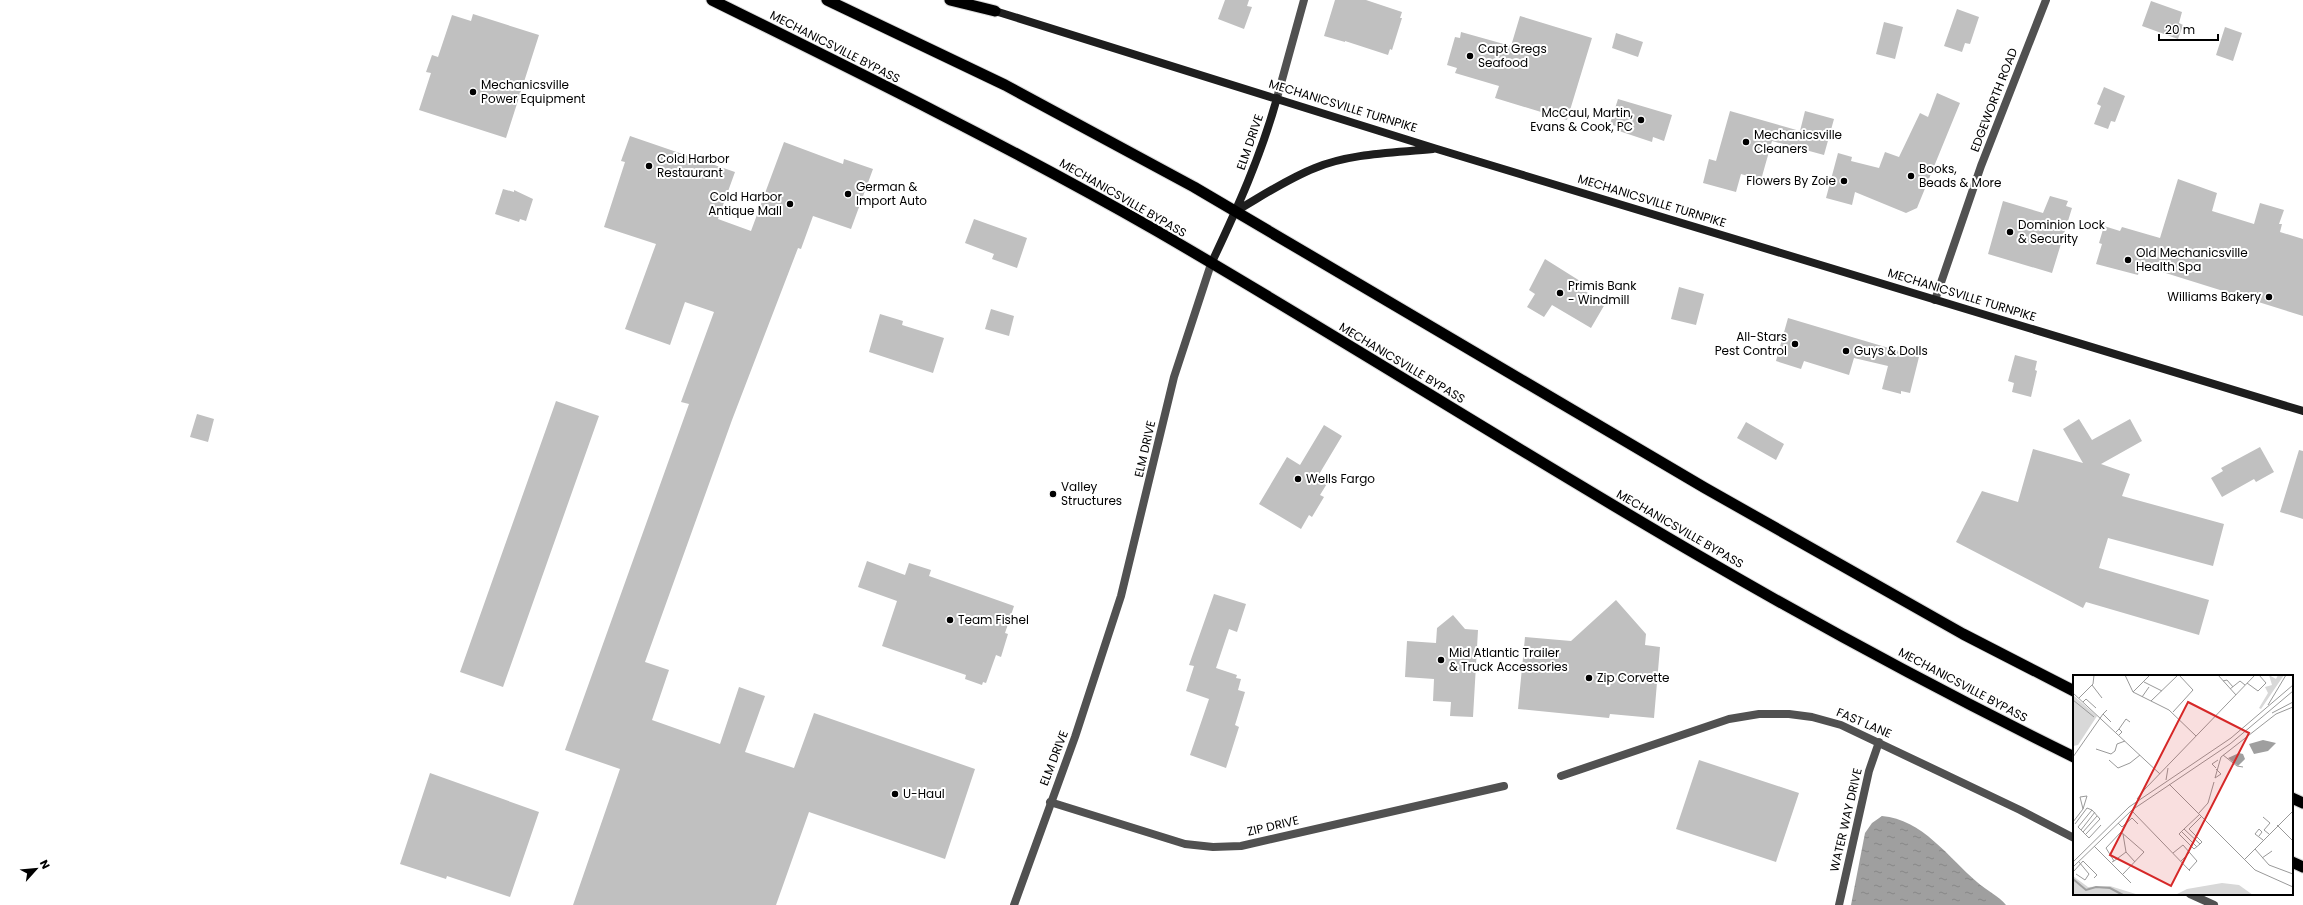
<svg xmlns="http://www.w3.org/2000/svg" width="2303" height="905" viewBox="0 0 2303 905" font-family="Poppins,sans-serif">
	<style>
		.water { fill: url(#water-ripples) }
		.building { fill: #c0c0c0 }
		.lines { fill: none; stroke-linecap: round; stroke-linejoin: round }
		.trunk-casing { stroke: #dbdbdb; stroke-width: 13 }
		.minor { stroke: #515151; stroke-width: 8 }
		.tertiary { stroke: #515151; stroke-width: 8 }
		.secondary { stroke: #1e1e1e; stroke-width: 8 }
		.trunk { stroke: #000; stroke-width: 11 }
		.poi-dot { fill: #000; stroke: #fff; stroke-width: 1.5 }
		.labels { text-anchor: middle; stroke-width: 4; stroke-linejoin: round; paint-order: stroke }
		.street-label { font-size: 12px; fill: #000; stroke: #fff }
		.poi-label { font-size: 12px; fill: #000; stroke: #fff; text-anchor: start }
		.inset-river { fill: none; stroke: #9f9f9f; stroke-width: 2 }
		.inset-road { fill: none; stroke: #999; stroke-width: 1 }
		.view { fill: #d62828; fill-opacity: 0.15; stroke: #d62828; stroke-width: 2 }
		.inset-edge { fill: none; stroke: #000; stroke-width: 2 }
	</style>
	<defs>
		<pattern id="water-ripples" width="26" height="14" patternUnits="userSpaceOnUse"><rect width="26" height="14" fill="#9f9f9f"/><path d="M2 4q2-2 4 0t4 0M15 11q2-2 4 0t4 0" fill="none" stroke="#878787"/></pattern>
	</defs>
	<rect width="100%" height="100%" fill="#fff"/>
	<path class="water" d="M1882,816C1922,819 1949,858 1977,882C1986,890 1999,896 2006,905H1851L1865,833L1872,823Z"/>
	<path class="building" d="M1225,0H1249L1247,6L1252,7L1244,29L1218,19Z
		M1335,0H1366L1402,12L1400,18H1402L1392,50L1390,49L1388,55L1345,41V42L1324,36Z
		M2151,1L2182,12L2179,23L2183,25L2178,39L2142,26Z
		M1957,9L1979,17L1970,44L1965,43L1962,52L1944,46Z
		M473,14L539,35L506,138L419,110L431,73L426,72L432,55L438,57L452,15L471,21Z
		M1520,16L1592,38L1567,120L1495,98L1499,86L1455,73L1457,68L1447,65L1455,37L1460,38L1461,32L1511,46Z
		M1884,22L1903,27L1895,59L1876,54Z
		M2225,27L2242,33L2233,61L2216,55Z
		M1616,33L1643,42L1638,57L1612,48Z
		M2104,87L2125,96L2115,122L2111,121L2108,129L2094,124L2101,106L2097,104Z
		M1937,93L1960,103L1917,208L1906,213L1855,192L1852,205L1826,198L1838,153L1852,157L1851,161L1879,168L1885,152L1899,157L1920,113L1928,117Z
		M1618,99L1672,115L1664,141L1653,137L1652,142L1619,131L1621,128L1610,124Z
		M1730,111L1800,131L1805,111L1834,119L1824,155L1772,141L1761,180L1741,174L1736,192L1703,183L1709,159L1716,161Z
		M630,136L735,172L718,219L751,231L784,142L843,164L844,159L873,169L851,229L813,216L801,249L798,248L732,420L645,662L669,670L652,720L720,744L739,687L765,696L745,752L794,768L814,713L975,769L945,859L809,812L776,905H573L620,769L565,750L689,404L681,402L714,312L685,302L670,345L625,329L656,244L604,227L625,162L621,161Z
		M2178,179L2217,193L2212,211L2254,224L2260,203L2284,210L2279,224H2282L2280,232L2303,239V316L2140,265L2138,275L2096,264L2102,244L2099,243L2104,226L2120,231L2122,227L2160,238Z
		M503,189L514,192V190L533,199L526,221L520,219L519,222L495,214Z
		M2050,196L2068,201L2066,206L2072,208L2052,273L1988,254L2003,201L2043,213Z
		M974,219L1027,238L1017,268L992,259L994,254L965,243Z
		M1545,259L1588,286L1585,291L1605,304L1591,328L1552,305L1544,317L1527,307L1535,294L1529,290Z
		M1679,287L1704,294L1696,325L1671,319Z
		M991,309L1014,316L1009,336L985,329Z
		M880,314L903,321L902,325L944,338L933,373L869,352Z
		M1788,318L1919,357L1910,393L1901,391V394L1882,389L1888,366L1854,358L1849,375L1804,361L1801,369L1776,361Z
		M2015,355L2037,361L2035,370L2037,371L2031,397L2012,392L2014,383L2008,381Z
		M556,401L599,416L503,687L460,672Z
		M197,414L214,419L208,442L190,437Z
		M2079,419L2092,440L2130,419L2142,441L2101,464L2130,474L2122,496L2224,524L2213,566L2108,538L2099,568L2209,600L2199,635L2086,602L2083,608L1956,542L1982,491L2018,502L2033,449L2083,463L2063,429Z
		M1746,422L1784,444L1776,460L1737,438Z
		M1324,425L1342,436L1318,476L1328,482L1320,495L1324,497L1312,517L1309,515L1301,529L1259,504L1287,457L1300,465Z
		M2260,447L2274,472L2256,482L2254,479L2222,497L2211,478L2223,471L2221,468Z
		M2299,450L2303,451V519L2280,512Z
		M867,561L905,575L909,563L931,570L929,576L1014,606L1005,633L1008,634L1001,657L996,655L986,683L983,682L982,685L965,679L966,675L882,646L897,601L858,587Z
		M1214,594L1246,604L1237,632L1229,629L1216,668L1237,675L1236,678L1241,679L1238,690L1245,692L1235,725L1239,727L1226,768L1190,755L1209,699L1186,691L1194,666L1189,665Z
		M1616,600L1646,634L1645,645L1660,647L1654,718L1610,714L1609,718L1518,709L1525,637L1571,641Z
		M1453,615L1465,629L1478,630L1473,717L1450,716L1451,702L1433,701L1434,679L1405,677L1407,641L1436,643L1437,628Z
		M1699,760L1799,793L1776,862L1676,829Z
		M430,773L539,812L510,897L447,876L446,879L400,864Z"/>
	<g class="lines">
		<defs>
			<path id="trunk" d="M712,0C862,74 1012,148 1157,231C1340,337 1518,451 1701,557C1823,628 1948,695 2074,757
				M827,0L1005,85L1194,187L1705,488L1963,634L2074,691
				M950,0L995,11
				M2292,798L2303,803
				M2292,862L2303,867"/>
		</defs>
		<use href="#trunk" class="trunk-casing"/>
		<path class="minor" d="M1935,300L1981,166L2046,0
			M1561,776L1729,719L1759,714H1789L1812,717L1841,725L2020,810L2074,838
			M1050,802L1185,844L1213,847L1241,846L1504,786
			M2190,894L2214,905
			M1839,905L1869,771L1879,742"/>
		<path class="tertiary" d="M1277,98L1304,0
			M1014,905L1075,737L1121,596L1174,377L1211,264"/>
		<path class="secondary" d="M995,11L1437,149L2303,411
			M1236,211C1262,196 1287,179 1315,168C1351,153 1394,153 1433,149
			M1211,264C1237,209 1261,156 1277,98"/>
		<use href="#trunk" class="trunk"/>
	</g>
	<g class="poi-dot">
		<circle cx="1470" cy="56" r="4"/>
		<circle cx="473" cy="92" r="4"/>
		<circle cx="1641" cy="120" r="4"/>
		<circle cx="1746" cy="142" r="4"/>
		<circle cx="649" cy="166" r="4"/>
		<circle cx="1911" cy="176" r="4"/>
		<circle cx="1844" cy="181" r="4"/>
		<circle cx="848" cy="194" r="4"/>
		<circle cx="790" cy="204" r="4"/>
		<circle cx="2010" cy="232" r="4"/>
		<circle cx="2128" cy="260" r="4"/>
		<circle cx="1560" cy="293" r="4"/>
		<circle cx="2269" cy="297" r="4"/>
		<circle cx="1795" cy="344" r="4"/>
		<circle cx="1846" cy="351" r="4"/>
		<circle cx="1298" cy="479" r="4"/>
		<circle cx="1053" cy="494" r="4"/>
		<circle cx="950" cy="620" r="4"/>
		<circle cx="1441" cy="660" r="4"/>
		<circle cx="1589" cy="678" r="4"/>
		<circle cx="895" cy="794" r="4"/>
	</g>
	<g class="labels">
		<g class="street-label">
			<text transform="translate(835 47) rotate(27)" y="4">MECHANICSVILLE BYPASS</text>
			<text transform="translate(1994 100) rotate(-69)" y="4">EDGEWORTH ROAD</text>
			<text transform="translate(1343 106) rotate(17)" y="4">MECHANICSVILLE TURNPIKE</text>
			<text transform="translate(1250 142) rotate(-71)" y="4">ELM DRIVE</text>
			<text transform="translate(1123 198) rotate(30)" y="4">MECHANICSVILLE BYPASS</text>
			<text transform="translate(1652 201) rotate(17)" y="4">MECHANICSVILLE TURNPIKE</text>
			<text transform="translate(1962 295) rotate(17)" y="4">MECHANICSVILLE TURNPIKE</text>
			<text transform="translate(1402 363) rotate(31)" y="4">MECHANICSVILLE BYPASS</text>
			<text transform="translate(1145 449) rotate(-77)" y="4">ELM DRIVE</text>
			<text transform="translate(1680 529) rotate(30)" y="4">MECHANICSVILLE BYPASS</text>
			<text transform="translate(1963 685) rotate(28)" y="4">MECHANICSVILLE BYPASS</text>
			<text transform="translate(1864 723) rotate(23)" y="4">FAST LANE</text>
			<text transform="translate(1054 758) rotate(-69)" y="4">ELM DRIVE</text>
			<text transform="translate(1846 820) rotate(-77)" y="4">WATER WAY DRIVE</text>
			<text transform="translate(1273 826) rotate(-13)" y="4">ZIP DRIVE</text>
		</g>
		<g class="poi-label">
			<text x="1478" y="53">Capt Gregs<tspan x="1478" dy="14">Seafood</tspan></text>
			<text x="481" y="89">Mechanicsville<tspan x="481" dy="14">Power Equipment</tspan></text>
			<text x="1633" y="117" text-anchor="end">McCaul, Martin,<tspan x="1633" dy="14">Evans &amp; Cook, PC</tspan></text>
			<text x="1754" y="139">Mechanicsville<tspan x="1754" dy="14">Cleaners</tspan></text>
			<text x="657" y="163">Cold Harbor<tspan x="657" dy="14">Restaurant</tspan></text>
			<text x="1919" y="173">Books,<tspan x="1919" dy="14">Beads &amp; More</tspan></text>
			<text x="1836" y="185" text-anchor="end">Flowers By Zoie</text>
			<text x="856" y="191">German &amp;<tspan x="856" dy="14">Import Auto</tspan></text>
			<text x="782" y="201" text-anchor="end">Cold Harbor<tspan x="782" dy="14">Antique Mall</tspan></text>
			<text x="2018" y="229">Dominion Lock<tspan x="2018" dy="14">&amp; Security</tspan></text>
			<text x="2136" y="257">Old Mechanicsville<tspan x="2136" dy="14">Health Spa</tspan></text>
			<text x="1568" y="290">Primis Bank<tspan x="1568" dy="14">- Windmill</tspan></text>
			<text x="2261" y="301" text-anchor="end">Williams Bakery</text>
			<text x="1787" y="341" text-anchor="end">All-Stars<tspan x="1787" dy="14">Pest Control</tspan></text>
			<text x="1854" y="355">Guys &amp; Dolls</text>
			<text x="1306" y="483">Wells Fargo</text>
			<text x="1061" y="491">Valley<tspan x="1061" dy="14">Structures</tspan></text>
			<text x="958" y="624">Team Fishel</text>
			<text x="1449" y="657">Mid Atlantic Trailer<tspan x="1449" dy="14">&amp; Truck Accessories</tspan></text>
			<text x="1597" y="682">Zip Corvette</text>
			<text x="903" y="798">U-Haul</text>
		</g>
	</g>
	<g transform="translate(2073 675)">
		<rect width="220" height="220" fill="#fff"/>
		<path d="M196,0L203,4L205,0H211L188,34L186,33L195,18L192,12L199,10Z" fill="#d8d8d8"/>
		<path d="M0,201L15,212L37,211L66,220H0ZM149,208L166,210L180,220H102L114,214Z" fill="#d8d8d8"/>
		<path d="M0,20L24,41L5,70L0,71Z" fill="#d8d8d8"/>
		<path d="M190,65L203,68L195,76L181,79L176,69ZM166,78L170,79L172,84L165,91L155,83Z" fill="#9f9f9f"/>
		<path class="inset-river" d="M0,204L13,215L23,212L37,213L50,220"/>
		<path class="inset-road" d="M52,0L60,17L96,35L123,61M145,0L163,20M150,6L154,5L160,12M71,7L89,16M174,8L185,16L193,8L186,0M19,10L29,23M157,14L167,6L172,10M60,17L77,0M0,18L87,99M69,22L76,12M6,23L20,9L21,0M0,25L21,42M78,26L105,0M10,27L13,24L23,33M195,30L213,0M34,35L30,39L38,47M100,37L120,15L106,0M199,38L220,27M46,54L53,44L57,47M43,57L46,54L49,57L46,60M23,74L38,79L42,76L44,69L52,66M150,80L164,91L170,92M0,82L30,39M36,85L45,93L57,88L67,80M143,93L139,89L145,85M142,103L148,82L203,39L220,32M142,103L148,99L143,94M93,105L95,93M96,109L182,195L220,212M72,114L182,0M64,124L72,114M59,136L117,196M126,138L135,128L141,107M127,139L111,154L127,169L129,167L116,154L129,141M190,142L197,148L191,155L196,159M0,147L10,134L14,121L7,122L10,134M45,148L49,152L59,143L65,149M2,149L14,133L19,135L5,152M204,150L220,166M5,152L16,163L28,150M111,154L106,159L121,174L127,169M8,155L22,137M108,156L124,172M10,157L24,141M13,159L27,144L19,135M186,161L189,157L186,154L182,159L190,165M21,171L58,208M182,174L196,190L220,199M53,177L62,187M100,178L110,170L124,186L116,195M189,183L199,176M171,185L220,136M41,186L53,177L50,159M108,186L117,177M0,187L56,132L158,63L220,10M39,187L41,186L33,173L48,157L71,177L50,199M0,192L59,135L157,69L220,16M1,196L10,186L24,200L21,203M3,199L12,205L16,199L6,187"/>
		<path class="view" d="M115,27L176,58L98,211L37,180Z"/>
		<rect width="220" height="220" class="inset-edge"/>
	</g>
	<g transform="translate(36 869) rotate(63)" stroke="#ffffff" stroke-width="3" paint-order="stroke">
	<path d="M0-3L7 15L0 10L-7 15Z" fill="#000000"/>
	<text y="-6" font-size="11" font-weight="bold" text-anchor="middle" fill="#000000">N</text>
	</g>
	<path d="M2159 34v6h59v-6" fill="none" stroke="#000000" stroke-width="2"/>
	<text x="2165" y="34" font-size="12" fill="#000000" stroke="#ffffff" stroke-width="3" paint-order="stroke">20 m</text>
</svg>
